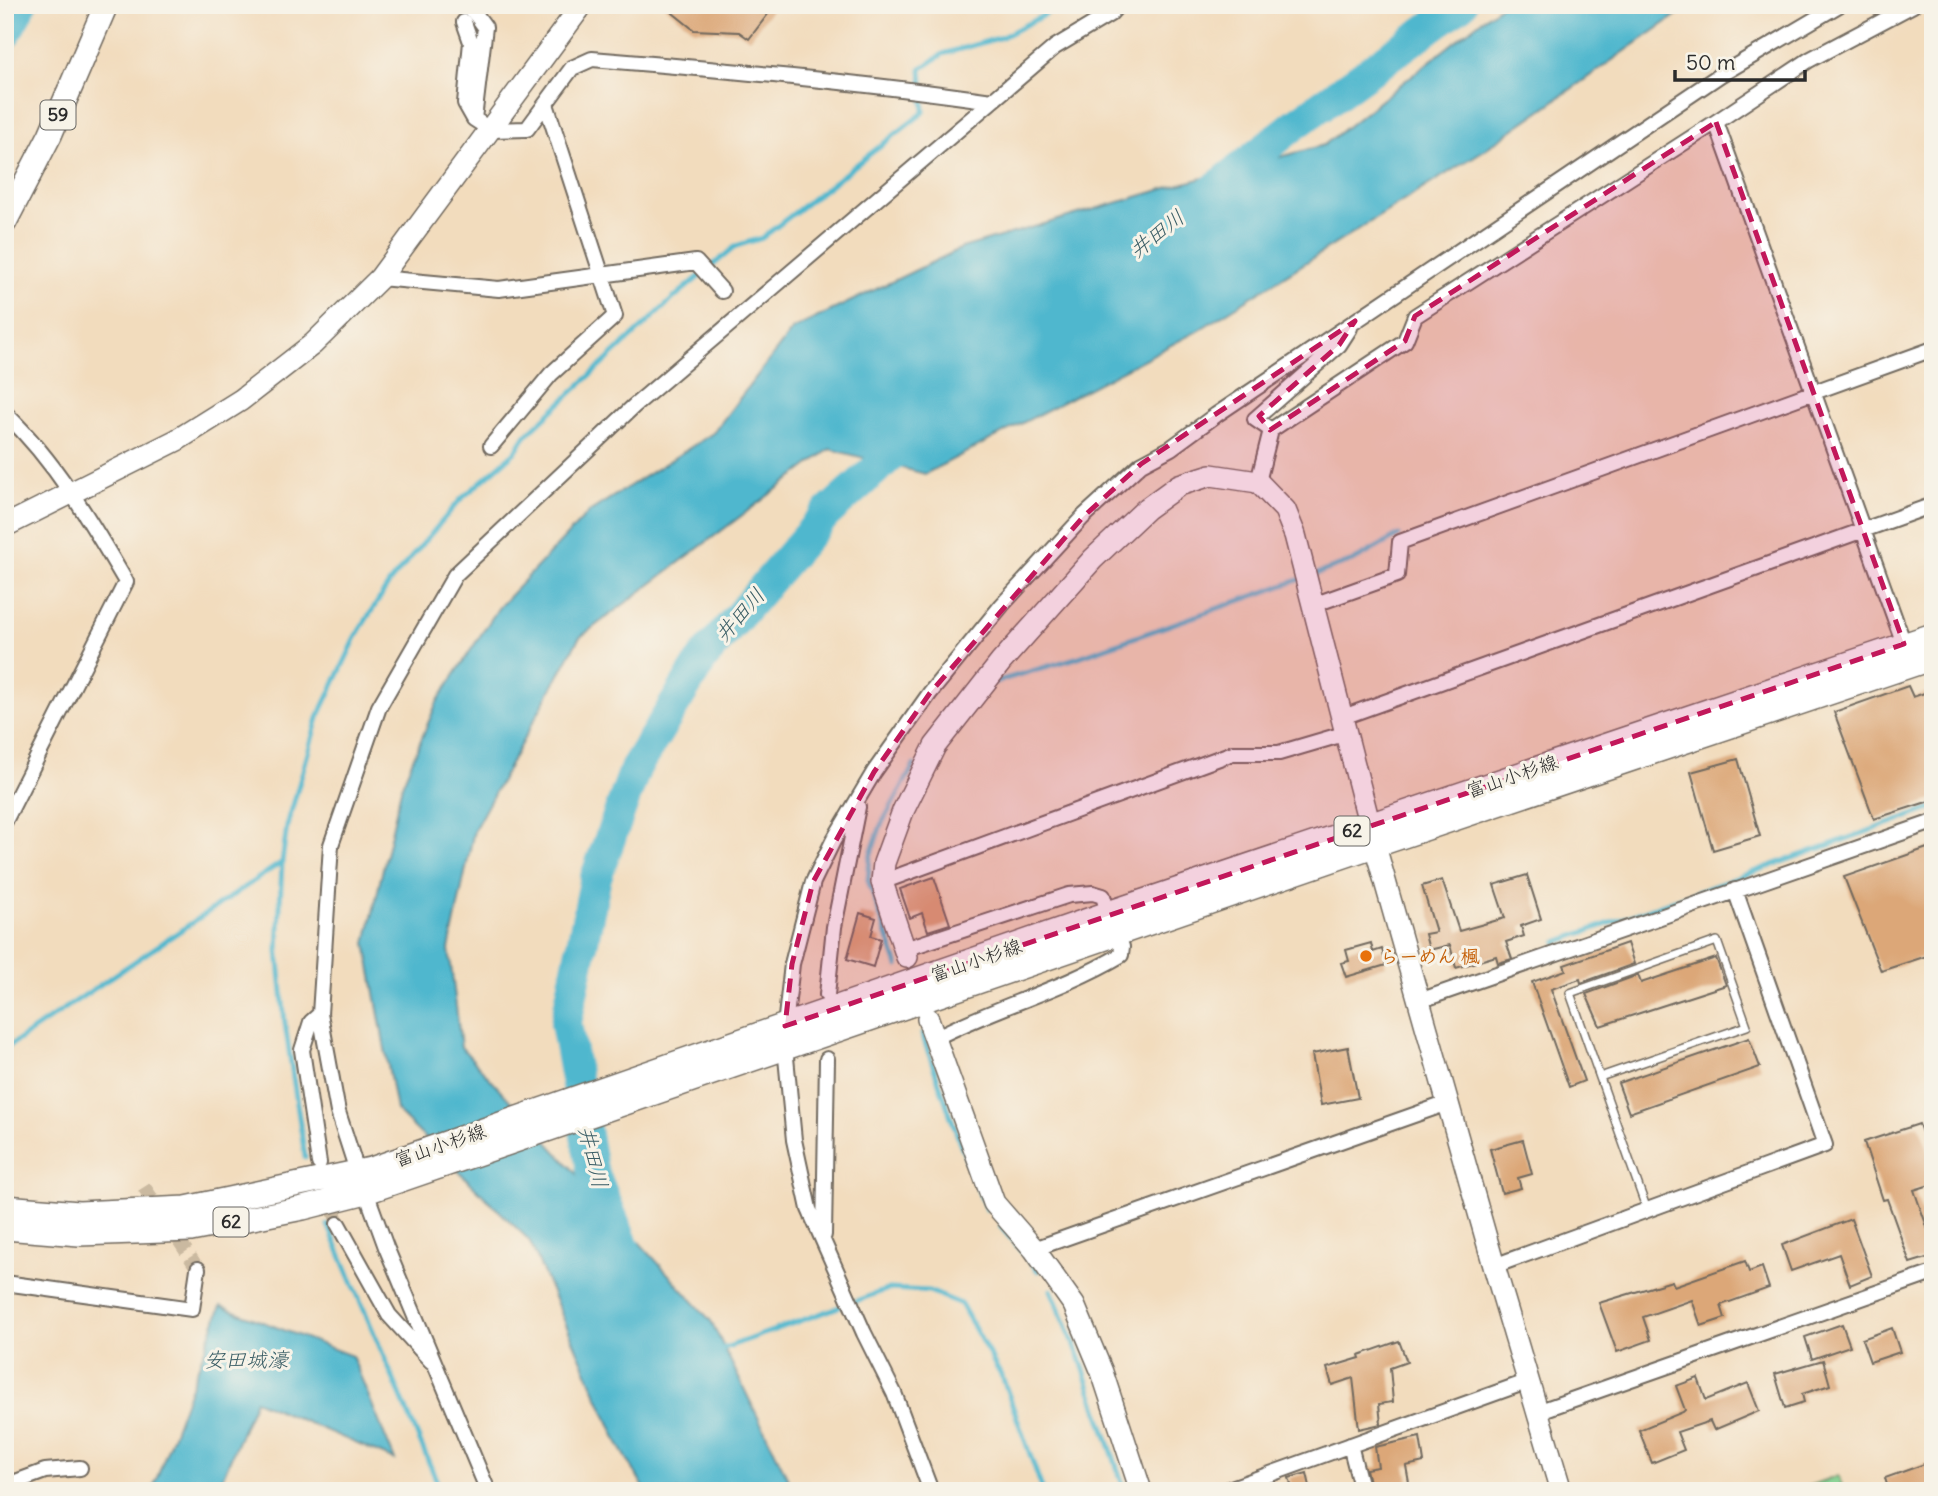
<svg xmlns="http://www.w3.org/2000/svg" width="1938" height="1496" viewBox="0 0 1938 1496" font-family="Delius,'Klee One',sans-serif">
	<style>
		.green { fill: #83d190; stroke: #577e5e; stroke-width: 2 }
		.water { fill: #4fb7ce; stroke: #3d717c; stroke-width: 2 }
		.lines { fill: none; stroke-linecap: round; stroke-linejoin: round }
		.stream { stroke: #4fb7ce; stroke-width: 5 }
		.river { stroke: #4fb7ce; stroke-width: 32 }
		.building { fill: #dca778 }
		.street-tunnel { stroke: #cab9a0; stroke-width: 14; stroke-dasharray: 14 7; stroke-linecap: butt }
		.lane-casing { stroke: #71695e; stroke-width: 10 }
		.street-casing { stroke: #71695e; stroke-width: 18 }
		.secondary-casing { stroke: #71695e; stroke-width: 24 }
		.primary-casing { stroke: #71695e; stroke-width: 26 }
		.lane { stroke: #fff; stroke-width: 7 }
		.street { stroke: #fff; stroke-width: 14 }
		.secondary { stroke: #fff; stroke-width: 21 }
		.primary { stroke: #fff; stroke-width: 23 }
		.marked { fill: #c2185b; fill-opacity: 0.2; stroke: #c2185b; stroke-width: 5; stroke-dasharray: 14 9; stroke-linejoin: round }
		.food-dot { fill: #e8710a; stroke: #f7f3e8; stroke-width: 2.5 }
		.labels { text-anchor: middle; stroke-width: 6; stroke-linejoin: round; paint-order: stroke }
		.shield { fill: #f7f3e8; stroke: #686764; stroke-width: 2 }
		.shield-label { font-size: 18px; font-weight: bold; fill: #2b2b2b }
		.street-label { font-size: 19px; fill: #2b2b2b; stroke: #f7f3e8 }
		.food-label { font-size: 19px; font-weight: bold; fill: #c56008; stroke: #f7f3e8; text-anchor: start }
		.water-label { font-size: 21px; font-style: italic; fill: #385c64; stroke: #f7f3e8 }
	</style>
	<rect width="100%" height="100%" fill="#f7f3e8"/>
	<filter id="ink" filterUnits="userSpaceOnUse"><feTurbulence type="fractalNoise" baseFrequency=".0143" numOctaves="2"/><feDisplacementMap in="SourceGraphic" scale="14" xChannelSelector="R" yChannelSelector="G"/><feConvolveMatrix kernelMatrix="1 2 1 2 8 2 1 2 1" color-interpolation-filters="sRGB"/></filter>
	<filter id="wash" filterUnits="userSpaceOnUse"><feTurbulence type="fractalNoise" baseFrequency=".00686" numOctaves="4" result="noise"/><feDisplacementMap in="SourceGraphic" scale="28" xChannelSelector="R" yChannelSelector="G"/><feGaussianBlur stdDeviation="1.57" result="paint"/><feColorMatrix in="noise" values="0 0 0 0 0 0 0 0 0 0 0 0 0 0 0 0 0 1.4 0 .05"/><feComposite in="paint" operator="in"/></filter>
	<g filter="url(#wash)">
		<rect width="100%" height="100%" fill="#f2dcbd"/>
		<path class="green" d="M1838,1475L1844,1491H1796Z"/>
		<path class="water" d="M1501,5H1691L1481,152L1194,333L925,474L830,449L579,638L474,830L449,949L461,1047L711,1321L794,1491H646L619,1445L529,1240L396,1110L366,943L402,785L437,702L499,607L589,512L713,433L793,329L962,248L1174,186L1324,145Z
			M221,1306L352,1356L395,1460L255,1400L217,1491H152Z"/>
		<g class="lines">
			<path class="stream" d="M1310,576L1353,561L1399,535
				M995,682L1076,658L1301,579
				M1557,942L1933,808
				M898,966L868,880L870,857L881,825L914,765
				M922,1034L959,1140L986,1209
				M5,1049L282,862
				M305,1157L285,1024L278,951L282,862L287,826L318,718L359,631L390,582L460,500L515,452L526,435L676,296L736,246L762,238L924,112L921,69L943,54L1002,37L1046,14L1056,5
				M328,1225L441,1491
				M1001,1227L1038,1271
				M1051,1290L1080,1358L1125,1491
				M719,1350L889,1289L929,1291L961,1304L1003,1379L1043,1491"/>
			<path class="river" d="M5,34L21,5
				M1207,195L1293,126L1461,5
				M624,1247L592,1169L566,1023L596,877L636,767L703,658L826,514L915,434"/>
		</g>
		<g id="blocks">
			<path class="building" d="M663,5H775L749,39L739,32L694,30Z
				M1908,686L1913,697L1933,690V800L1874,819L1834,712Z
				M1738,759L1760,836L1713,850L1691,772Z
				M1933,846V954L1881,971L1844,877Z
				M1527,875L1541,919L1521,926L1524,936L1506,942L1512,959L1498,963L1496,956L1456,968L1450,945L1429,950L1425,934L1436,932L1422,886L1442,880L1459,931L1505,918L1494,885Z
				M934,877L950,924L928,931L922,913L910,918L900,889Z
				M860,913L876,918L871,936L881,939L873,967L847,959Z
				M1371,943L1373,952L1382,949L1386,965L1346,977L1341,963L1349,961L1346,950Z
				M1627,943L1634,964L1581,983L1580,979L1551,989L1584,1081L1569,1087L1532,982L1566,970L1564,965Z
				M1716,958L1726,985L1600,1026L1586,994L1638,975L1641,983Z
				M1749,1038L1760,1067L1629,1113L1618,1083Z
				M1348,1047L1358,1098L1321,1105L1312,1054Z
				M1919,1124L1933,1165V1184L1914,1190L1933,1244V1256L1910,1263L1887,1199L1883,1200L1864,1142Z
				M1523,1140L1532,1174L1518,1178L1521,1188L1502,1193L1490,1149Z
				M1851,1219L1872,1276L1850,1285L1839,1254L1791,1271L1782,1245Z
				M1745,1261L1749,1272L1762,1267L1769,1288L1721,1305L1725,1318L1701,1326L1692,1300L1643,1317L1651,1340L1617,1352L1599,1303L1672,1281L1674,1286Z
				M1842,1324L1850,1346L1812,1359L1805,1337Z
				M1892,1328L1900,1352L1870,1362L1862,1339Z
				M1399,1341L1407,1362L1390,1368L1393,1402L1379,1404L1381,1424L1359,1429L1353,1378L1332,1385L1327,1368L1360,1358L1359,1355Z
				M1823,1360L1830,1385L1802,1394L1804,1402L1785,1408L1775,1374Z
				M1698,1378L1706,1400L1748,1383L1759,1411L1714,1430L1710,1421L1677,1432L1684,1450L1652,1463L1639,1430L1683,1412L1685,1410L1676,1386Z
				M1420,1437L1424,1462L1406,1466L1410,1488L1371,1491L1366,1469L1378,1467L1375,1447Z
				M1933,1461V1484L1915,1491H1889L1885,1478Z
				M1307,1473L1311,1491H1293L1289,1478Z"/>
		</g>
	</g>
	<g filter="url(#ink)">
		<use href="#blocks" fill-opacity="0" stroke="#71695e" stroke-width="2"/>
		<g class="lines">
			<path class="street-tunnel" d="M322,1171L338,1224
				M144,1187L198,1269"/>
			<defs>
				<path id="lane" d="M1600,1077L1747,1026L1717,941L1570,993L1647,1210"/>
				<path id="street" d="M464,5L474,12L485,27L474,119L491,130L527,129L572,68L592,59C726,70 859,82 992,101L1055,47L1110,14L1118,5
					M464,22L471,42L465,103L474,119
					M1716,122L1904,644
					M380,278L499,289L696,262L722,291
					M5,413C56,462 91,522 126,582L5,821
					M1271,430L1405,341L1415,316L1716,122L1809,60L1913,5
					M491,446L551,374L615,316L546,104
					M1258,482L1271,430L1255,419L1339,345L1350,328
					M1313,605L1397,575L1400,542L1933,349
					M1343,717L1933,505
					M882,882L1233,753H1279L1347,733
					M905,949L1069,895L1093,893L1103,896L1108,913
					M827,995L834,927L858,807
					M1419,1001L1933,822
					M785,1026L792,964L813,882L833,841L874,772L930,693L1002,605L1083,517L1141,464L1171,448L1216,415L1720,75L1839,5
					M935,1038C995,1007 1062,990 1121,955L1122,947L1117,934
					M785,1047L794,1140L809,1209L864,1333L894,1393L931,1491
					M319,1163L302,1050L311,1022L320,1014
					M357,1171L338,1112L320,1014L331,845L379,707L455,575L634,406L992,101
					M366,1192L386,1247L488,1491
					M338,1224L389,1315L431,1361
					M824,1235L827,1059
					M1034,1249L1448,1103
					M1494,1266L1825,1145L1735,890
					M5,1283L192,1309L198,1269
					M1537,1412L1933,1273
					M1350,1445L1362,1491
					M5,1486L45,1471L80,1468
					M1223,1491L1529,1381"/>
				<path id="secondary" d="M5,526L177,440L241,400L313,344L380,278L582,5
					M907,957L882,882L884,863L903,811L935,746L1001,662L1093,559L1146,509L1179,485L1211,475L1258,482L1285,510L1295,535L1375,846L1494,1266L1561,1491
					M928,1019L994,1203L1034,1249L1074,1305L1102,1372L1141,1491"/>
				<path id="primary" d="M5,222L50,135L106,5
					M5,1207L79,1213L186,1208L371,1169L1108,913L1933,635
					M5,1228L79,1234L191,1230L303,1208L366,1192L1350,854L1933,658"/>
			</defs>
			<use href="#lane" class="lane-casing"/>
			<use href="#street" class="street-casing"/>
			<use href="#secondary" class="secondary-casing"/>
			<use href="#primary" class="primary-casing"/>
			<use href="#lane" class="lane"/>
			<use href="#street" class="street"/>
			<use href="#secondary" class="secondary"/>
			<use href="#primary" class="primary"/>
		</g>
	</g>
	<path class="marked" d="M1716,122L1904,644L785,1026L792,964L813,882L874,772L930,693L1083,517L1141,464L1355,321L1339,345L1259,416L1270,430L1405,341L1415,316Z"/>
	<circle class="food-dot" cx="1366" cy="956" r="7"/>
	<g class="labels">
		<g class="shield">
			<rect x="40.5" y="100.5" width="35" height="29" rx="5"/>
			<rect x="1334.5" y="816.5" width="35" height="29" rx="5"/>
			<rect x="213.5" y="1207.5" width="35" height="29" rx="5"/>
		</g>
		<g class="shield-label">
			<text x="58" y="121">59</text>
			<text x="1352" y="837">62</text>
			<text x="231" y="1228">62</text>
		</g>
		<g class="street-label">
			<text transform="translate(1512 776) rotate(-19)" y="7">富山小杉線</text>
			<text transform="translate(976 960) rotate(-19)" y="7">富山小杉線</text>
			<text transform="translate(440 1145) rotate(-19)" y="7">富山小杉線</text>
		</g>
		<g class="food-label">
			<text x="1380" y="963">らーめん 楓</text>
		</g>
		<g class="water-label">
			<text transform="translate(1157 234) rotate(-38)" y="7">井田川</text>
			<text transform="translate(740 615) rotate(-49)" y="7">井田川</text>
			<text transform="translate(593 1157) rotate(76)" y="7">井田川</text>
			<text x="246" y="1367">安田城濠</text>
		</g>
	</g>
	<rect width="1938" height="1496" fill="none" stroke="#f7f3e8" stroke-width="28"/>
	<path d="M1675 70v10h130v-10" fill="none" stroke="#2b2b2b" stroke-width="3.5"/>
	<text x="1686" y="70" font-size="21" fill="#2b2b2b" stroke="#f7f3e8" stroke-width="5" paint-order="stroke">50 m</text>
</svg>
